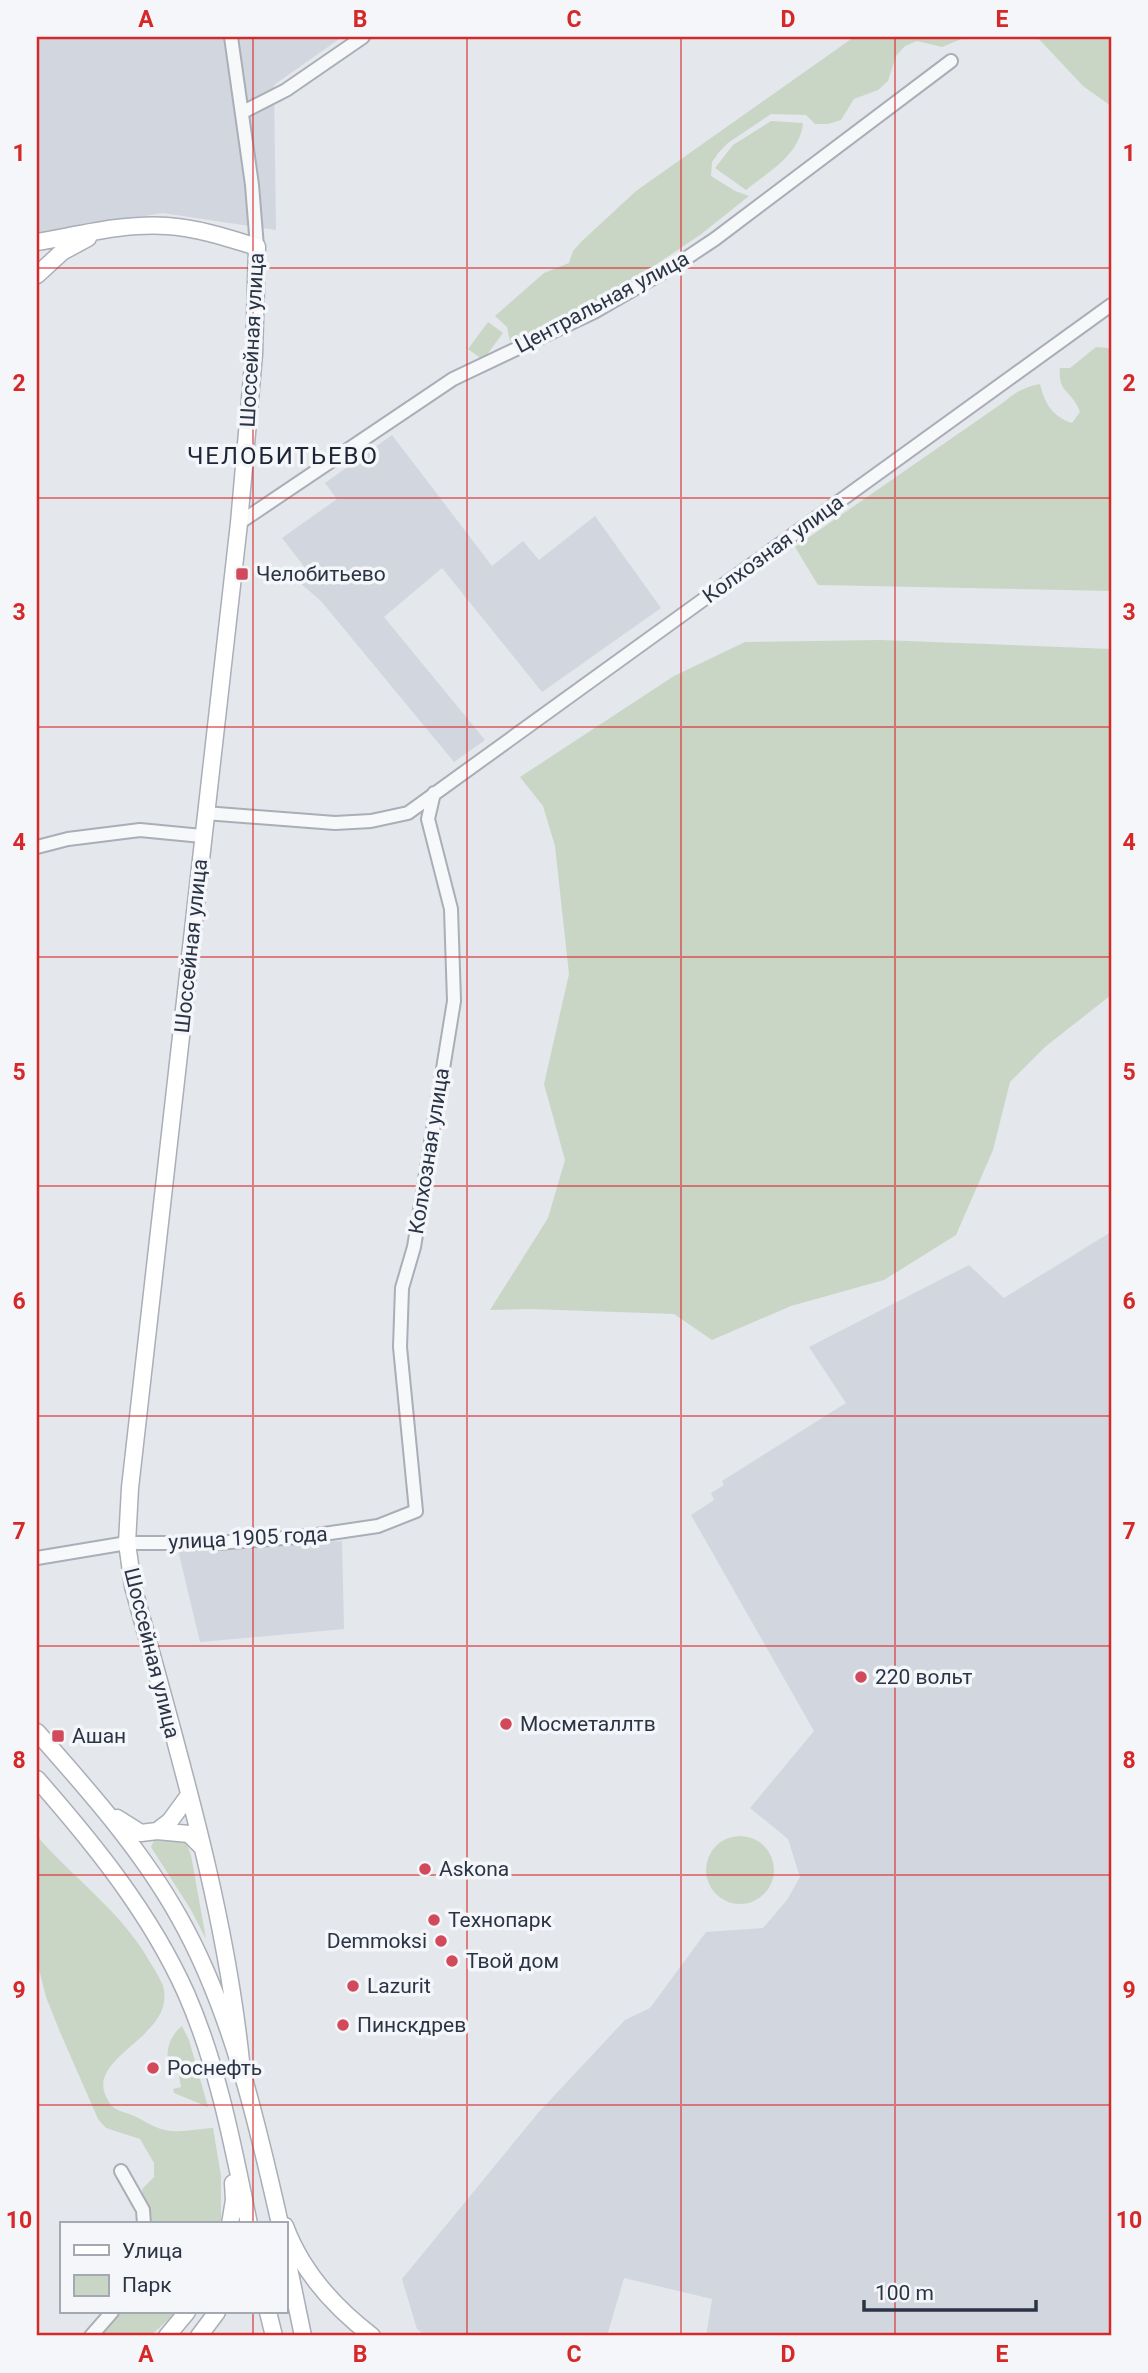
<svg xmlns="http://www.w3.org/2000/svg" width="1148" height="2373" viewBox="0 0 1148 2373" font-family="Roboto,sans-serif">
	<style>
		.built { fill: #d2d6de }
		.green { fill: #c9d6c5 }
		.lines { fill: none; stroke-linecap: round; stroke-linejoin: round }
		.street-casing { stroke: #a9aeb7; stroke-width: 16 }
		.secondary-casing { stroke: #a9aeb7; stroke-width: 19 }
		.street { stroke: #f7f8fa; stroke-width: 12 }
		.secondary { stroke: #fff; stroke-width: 16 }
		.grid { fill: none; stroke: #d62828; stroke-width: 2; stroke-opacity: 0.55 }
		.poi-dot { fill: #d1495b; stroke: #f4f6f9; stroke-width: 2.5 }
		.labels { text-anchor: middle; stroke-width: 7; stroke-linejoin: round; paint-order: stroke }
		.street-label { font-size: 21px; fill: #2b3445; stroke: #f4f6f9 }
		.poi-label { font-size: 21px; fill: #2b3445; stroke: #f4f6f9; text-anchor: start }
		.quarter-label { font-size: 24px; letter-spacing: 2px; fill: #1d2536; stroke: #f4f6f9 }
		.neatline { fill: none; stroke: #d62828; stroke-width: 2.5 }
		.grid-label { font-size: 23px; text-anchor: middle; font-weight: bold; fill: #d62828 }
	</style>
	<rect width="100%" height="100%" fill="#e4e7ec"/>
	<path class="built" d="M37,37H342L274,85L276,230L163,213L37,233Z
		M392,435L492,566L523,541L539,560L595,516L661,608L542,692L442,568L384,617L485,740L454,762L321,601L300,583L306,569L282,538L337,499L325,483Z
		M1111,1232V2336H706L712,2299L624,2278L607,2336H426L417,2329L402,2279L538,2113L625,2020L650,2008L706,1932L763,1928L787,1900L800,1877L788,1839L750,1808L814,1731L691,1515L714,1500L711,1493L724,1485L722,1481L846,1403L809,1347L969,1265L1004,1298Z
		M342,1541L344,1629L200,1642L178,1550Z"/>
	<path class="green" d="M854,37H966L942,47L917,41L905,46L896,56L888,81L878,90L854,99L841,120L828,124H815L806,115L771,114L728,143L719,152L712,162L711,176L735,191L749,196L700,235L615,292L535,335L522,336L510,341L507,327L495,316L544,273L569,263L573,251L582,241L636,191Z
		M1037,37H1111V106L1083,86Z
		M771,121L803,123C800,155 768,172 746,190L715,168L733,145Z
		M488,322L503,333L483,360L468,349Z
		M1096,347L1108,348L1111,352V591L818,585L795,547L1004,402C1015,392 1025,387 1040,384C1045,404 1052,416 1072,423L1080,412C1073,391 1057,393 1060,368H1070Z
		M881,640L1111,649V995L1045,1047L1010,1082L993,1150L956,1235L884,1280L791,1306L712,1340L674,1314L530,1309L490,1310L548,1218L565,1160L544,1084L569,974L555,846L543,806L520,777L674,676L745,642Z
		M37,1836C74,1879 122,1912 150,1962C154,1969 160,1978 163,1986C177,2035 90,2055 105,2094C111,2109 117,2110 132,2115C142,2119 151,2126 161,2129C175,2134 198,2129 213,2128L221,2176V2224H148L142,2189L154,2177V2163L140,2139L106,2128L98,2119L60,2032L46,1997L37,1961Z
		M176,1836L186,1842L191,1855L206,1939L191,1910L151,1847L155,1838Z
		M706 1870a34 34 0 1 1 68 0a34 34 0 1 1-68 0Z
		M182,2026L189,2040L208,2107L174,2093L173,2089L181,2087L176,2060L168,2062C166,2047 171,2035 182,2026Z
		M118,2312H177L150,2336H98Z"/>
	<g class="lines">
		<defs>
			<path id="street" d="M231,37L252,185L257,247
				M243,112L286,90L363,37
				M239,523L453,379L594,312L679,263L715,239L951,61
				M205,813L335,823L371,821L408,813L1111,305
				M37,847L68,839L140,830L202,836
				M37,1558L127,1543H217L310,1536L378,1526L416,1511L400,1347L402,1288L414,1247L454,1001L451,909L428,819L434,793
				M121,2171L143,2210L144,2224
				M91,2336L112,2312"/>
			<path id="secondary" d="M37,242C79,235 124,223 167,226C198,228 228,238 257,247L254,354L239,523L130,1488L127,1543L133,1586C176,1746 226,1906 242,2071
				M37,275L62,252L88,238
				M37,1732C88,1790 141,1849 179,1917C231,2009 257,2122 280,2224
				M37,1779C94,1844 150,1913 186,1993C218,2066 233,2146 249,2224
				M117,1818L141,1833L157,1831L189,1834L202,1847
				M157,1831L170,1821L189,1795
				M230,2224L234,2200L233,2183
				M285,2226C302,2272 334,2307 372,2336
				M285,2249L303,2336
				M268,2312L274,2336
				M167,2336L187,2312
				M199,2336L217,2312"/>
		</defs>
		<use href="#street" class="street-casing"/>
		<use href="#secondary" class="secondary-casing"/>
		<use href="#street" class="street"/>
		<use href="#secondary" class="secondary"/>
	</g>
	<path class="grid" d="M253,37V2224M467,37V2336M681,37V2336M895,37V2336M37,268H1111M37,498H1111M37,727H1111M37,957H1111M37,1186H1111M37,1416H1111M37,1646H1111M37,1875H1111M37,2105H1111M253,2312V2336"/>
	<g class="poi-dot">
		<rect x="235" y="567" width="14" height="14" rx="3.5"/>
		<circle cx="861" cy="1677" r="7"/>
		<circle cx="506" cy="1724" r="7"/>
		<rect x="51" y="1729" width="14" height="14" rx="3.5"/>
		<circle cx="425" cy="1869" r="7"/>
		<circle cx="434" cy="1920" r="7"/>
		<circle cx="441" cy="1941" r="7"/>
		<circle cx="452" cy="1961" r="7"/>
		<circle cx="353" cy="1986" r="7"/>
		<circle cx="343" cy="2025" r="7"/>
		<circle cx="153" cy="2068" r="7"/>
	</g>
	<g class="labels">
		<g class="street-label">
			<text transform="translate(602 302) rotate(-28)" y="7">Центральная улица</text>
			<text transform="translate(252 340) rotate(-87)" y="7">Шоссейная улица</text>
			<text transform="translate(773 549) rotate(-36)" y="7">Колхозная улица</text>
			<text transform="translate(191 946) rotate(-84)" y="7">Шоссейная улица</text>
			<text transform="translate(429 1151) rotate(-81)" y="7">Колхозная улица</text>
			<text transform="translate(248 1538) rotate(-3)" y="7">улица 1905 года</text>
			<text transform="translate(152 1653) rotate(76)" y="7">Шоссейная улица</text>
		</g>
		<g class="poi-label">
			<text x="256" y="581">Челобитьево</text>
			<text x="875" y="1684">220 вольт</text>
			<text x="520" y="1731">Мосметаллтв</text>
			<text x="72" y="1743">Ашан</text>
			<text x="439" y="1876">Askona</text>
			<text x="448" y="1927">Технопарк</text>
			<text x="427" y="1948" text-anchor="end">Demmoksi</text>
			<text x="466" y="1968">Твой дом</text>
			<text x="367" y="1993">Lazurit</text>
			<text x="357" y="2032">Пинскдрев</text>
			<text x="167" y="2075">Роснефть</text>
		</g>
		<g class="quarter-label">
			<text x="283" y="464">ЧЕЛОБИТЬЕВО</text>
		</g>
	</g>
	<rect width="1148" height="2373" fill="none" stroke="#f4f6f9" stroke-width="77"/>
	<rect x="60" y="2222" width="228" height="91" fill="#f4f6f9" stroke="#a4a8b1" stroke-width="2"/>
	<rect x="74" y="2245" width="35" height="10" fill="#ffffff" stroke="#a4a8b1" stroke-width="2"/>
	<text x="122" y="2258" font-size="21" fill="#2b3445">Улица</text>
	<rect x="74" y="2275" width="35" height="21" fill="#c9d6c5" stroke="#a4a8b1" stroke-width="2"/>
	<text x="122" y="2292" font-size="21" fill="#2b3445">Парк</text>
	<path d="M864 2300v10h172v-10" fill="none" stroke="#2b3445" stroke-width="3.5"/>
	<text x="875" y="2300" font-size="21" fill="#2b3445" stroke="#f4f6f9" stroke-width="5" paint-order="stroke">100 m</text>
	<rect x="38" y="38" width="1072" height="2296" class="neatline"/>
	<g class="grid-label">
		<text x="146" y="27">A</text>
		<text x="360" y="27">B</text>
		<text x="574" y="27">C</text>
		<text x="788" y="27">D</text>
		<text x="1002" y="27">E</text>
		<text x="19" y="161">1</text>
		<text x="1129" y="161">1</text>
		<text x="19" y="391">2</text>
		<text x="1129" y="391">2</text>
		<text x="19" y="620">3</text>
		<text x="1129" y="620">3</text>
		<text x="19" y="850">4</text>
		<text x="1129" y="850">4</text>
		<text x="19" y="1080">5</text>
		<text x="1129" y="1080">5</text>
		<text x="19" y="1309">6</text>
		<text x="1129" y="1309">6</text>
		<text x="19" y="1539">7</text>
		<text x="1129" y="1539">7</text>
		<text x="19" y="1768">8</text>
		<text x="1129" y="1768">8</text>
		<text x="19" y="1998">9</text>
		<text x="1129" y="1998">9</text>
		<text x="19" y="2228">10</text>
		<text x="1129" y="2228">10</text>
		<text x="146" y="2362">A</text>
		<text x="360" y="2362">B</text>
		<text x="574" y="2362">C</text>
		<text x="788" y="2362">D</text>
		<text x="1002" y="2362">E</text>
	</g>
</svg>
